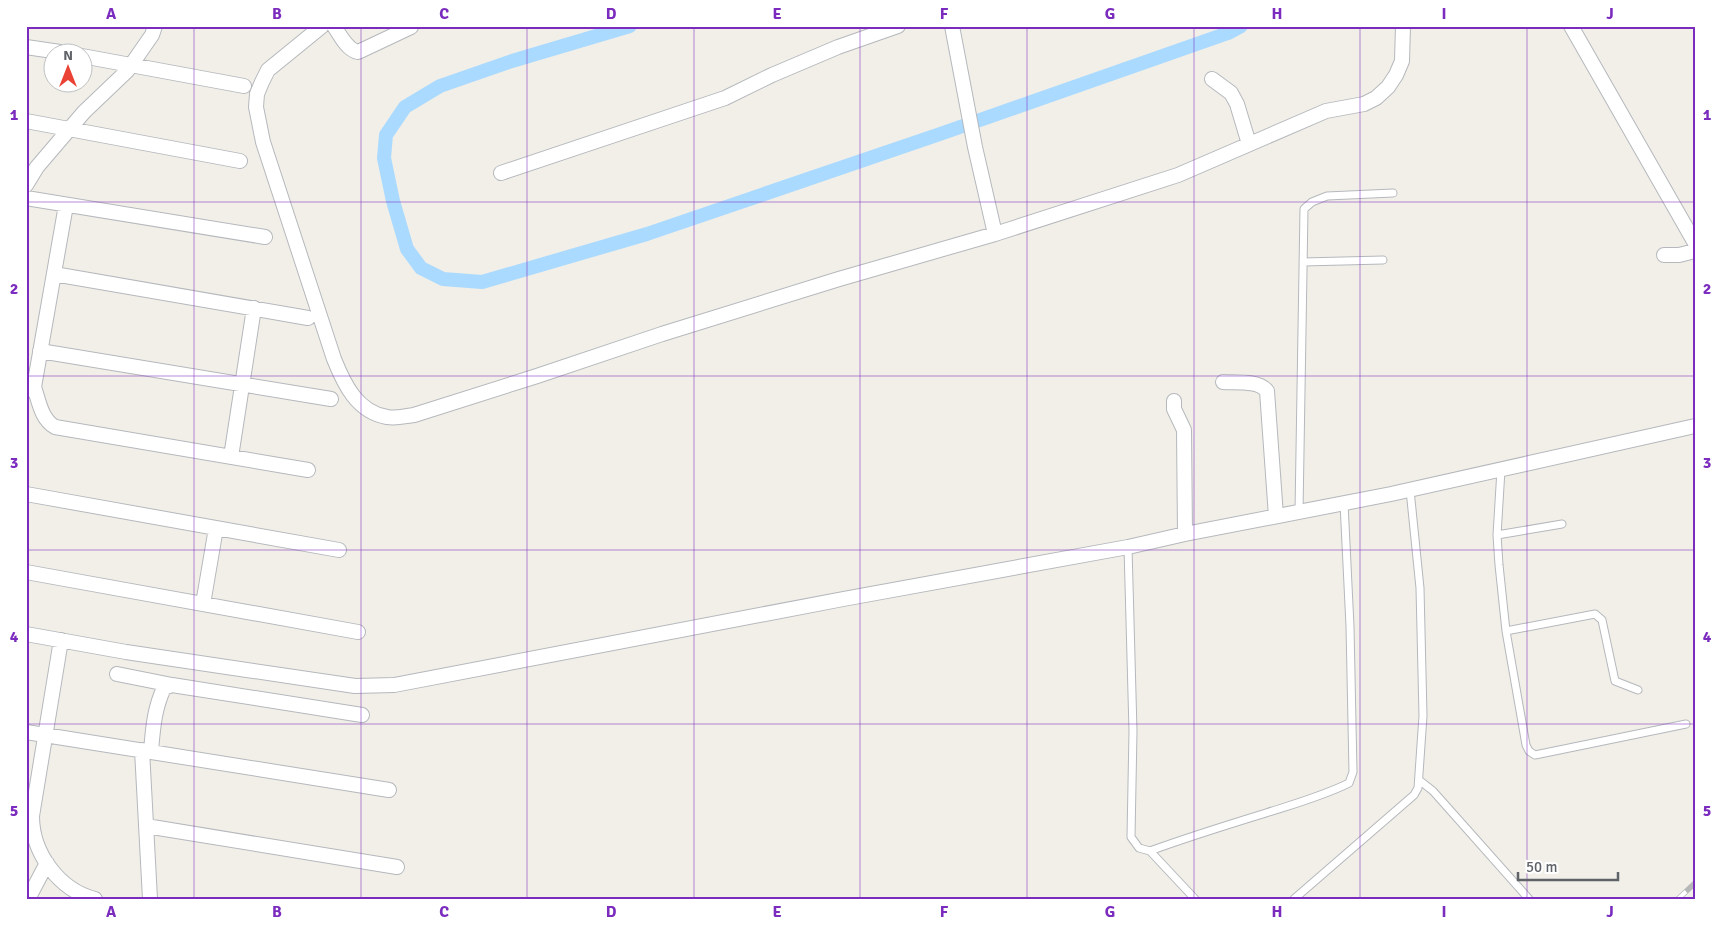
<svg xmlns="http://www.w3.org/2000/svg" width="1721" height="925" viewBox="0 0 1721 925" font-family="Signika,sans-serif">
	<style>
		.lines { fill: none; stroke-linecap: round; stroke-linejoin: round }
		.canal { stroke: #aadaff; stroke-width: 14 }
		.service-casing { stroke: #b5b8bc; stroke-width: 9 }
		.minor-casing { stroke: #b5b8bc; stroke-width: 16 }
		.service { stroke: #fff; stroke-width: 7 }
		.minor { stroke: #fff; stroke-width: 14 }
		.rail-casing { stroke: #b6b7b8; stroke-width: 5.5 }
		.rail { stroke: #fff; stroke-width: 4; stroke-dasharray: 11; stroke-linecap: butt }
		.grid { fill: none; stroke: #7b2cbf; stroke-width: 1; stroke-opacity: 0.55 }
		.neatline { fill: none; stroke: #7b2cbf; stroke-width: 2 }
		.grid-label { font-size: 16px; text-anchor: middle; font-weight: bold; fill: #7b2cbf }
	</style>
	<rect width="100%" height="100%" fill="#f1efe8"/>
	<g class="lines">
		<path class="canal" d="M630,26L512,61L440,86L405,107L386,135L384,158L393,201L407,249L421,268L443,279L482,282L647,234L940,134L1228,33L1241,26"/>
		<defs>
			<path id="service" d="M1303,262L1383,260
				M1501,470L1497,535L1499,565L1506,631L1526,745L1529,751L1535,755L1686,724
				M1299,512L1304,209L1312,202L1327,196L1393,193
				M1497,535L1562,524
				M1128,547L1133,731L1131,837L1139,848L1150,851L1195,899
				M1506,631L1595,614L1602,620L1615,681L1638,690
				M1419,780L1433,791L1529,899
				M1150,851C1188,837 1227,825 1266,813C1294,804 1323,796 1349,783L1353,772L1350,626L1344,503
				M1294,899L1414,795L1418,788L1423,716L1420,588L1410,490"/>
			<path id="minor" d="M322,26L268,70L262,82L257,94L256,107L263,142L334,359C344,384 357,412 387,417C396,419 405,416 414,415L537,376L662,334L839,279L995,234L1178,175L1326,111L1364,104L1376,98L1388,87L1396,75L1402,61L1403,26
				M334,26C340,35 347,50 358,52L411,27
				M952,26L975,147L995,234
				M1571,26L1695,243
				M26,47L60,52
				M82,56L244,86
				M1212,79L1231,93L1237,104L1249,144
				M26,121L240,161
				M501,173L725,98L772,75L838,47L898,26
				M26,185L37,167L84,112L127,71L152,35L155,26
				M26,198L265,237
				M1664,255H1679L1695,251
				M54,274L308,318
				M40,351L331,399
				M1223,382C1236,383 1258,380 1267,391L1276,516
				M34,387C39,401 41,419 55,427L308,470
				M27,390L34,387L66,205
				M1174,401V409L1184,430L1185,534
				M231,457L254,308
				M26,494L339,550
				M26,572L358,632
				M203,604L216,528
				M26,634L126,652L355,686L394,685L843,599L1128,547L1185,534L1391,494L1695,426
				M61,640L32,816C32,853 59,890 95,899
				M117,674L172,685L362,715
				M26,732L389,790
				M142,750L150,899
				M151,751C153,729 154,709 164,688L172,685
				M146,826L397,867
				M28,899L47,863"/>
		</defs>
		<use href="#service" class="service-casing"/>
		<use href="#minor" class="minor-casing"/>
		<use href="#service" class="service"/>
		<use href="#minor" class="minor"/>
		<defs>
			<path id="rail" d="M1678,899L1695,883"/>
		</defs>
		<use href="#rail" class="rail-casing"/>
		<use href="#rail" class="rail"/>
	</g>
	<path class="grid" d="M194,26V899M361,26V899M527,26V899M694,26V899M860,26V899M1027,26V899M1194,26V899M1360,26V899M1527,26V899M26,202H1695M26,376H1695M26,550H1695M26,724H1695"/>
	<rect width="1721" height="925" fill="none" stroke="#ffffff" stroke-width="55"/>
	<g transform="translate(68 68)"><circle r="24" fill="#ffffff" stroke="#bfc1c3"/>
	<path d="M0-4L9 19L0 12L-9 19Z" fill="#ea4335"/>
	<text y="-8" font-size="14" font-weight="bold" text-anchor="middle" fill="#5f6368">N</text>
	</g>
	<path d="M1518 872v8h100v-8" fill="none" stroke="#5f6368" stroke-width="2.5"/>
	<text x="1526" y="872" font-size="15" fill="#5f6368" stroke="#ffffff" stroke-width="4" paint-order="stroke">50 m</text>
	<rect x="28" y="28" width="1666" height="870" class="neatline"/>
	<g class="grid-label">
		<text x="111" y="19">A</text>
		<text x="277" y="19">B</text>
		<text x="444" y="19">C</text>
		<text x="611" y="19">D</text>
		<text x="777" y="19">E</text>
		<text x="944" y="19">F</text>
		<text x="1110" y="19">G</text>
		<text x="1277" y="19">H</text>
		<text x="1444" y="19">I</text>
		<text x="1610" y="19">J</text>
		<text x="14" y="120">1</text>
		<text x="1707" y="120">1</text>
		<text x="14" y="294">2</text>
		<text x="1707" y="294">2</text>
		<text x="14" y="468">3</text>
		<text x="1707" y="468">3</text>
		<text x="14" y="642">4</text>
		<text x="1707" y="642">4</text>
		<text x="14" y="816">5</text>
		<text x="1707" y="816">5</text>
		<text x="111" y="917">A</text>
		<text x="277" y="917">B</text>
		<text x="444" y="917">C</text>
		<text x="611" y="917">D</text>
		<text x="777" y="917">E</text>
		<text x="944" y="917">F</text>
		<text x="1110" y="917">G</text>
		<text x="1277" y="917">H</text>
		<text x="1444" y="917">I</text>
		<text x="1610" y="917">J</text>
	</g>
</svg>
